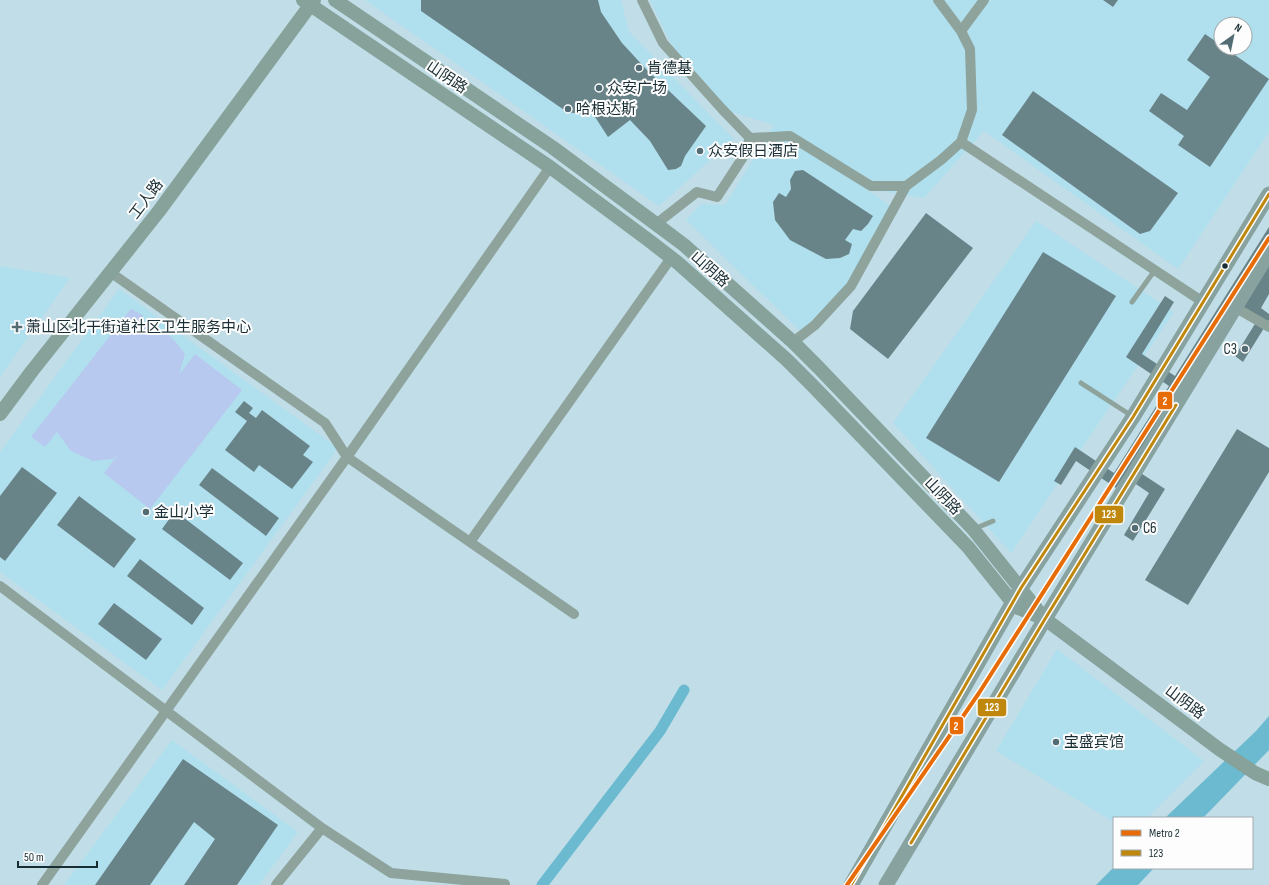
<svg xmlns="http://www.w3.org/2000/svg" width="1269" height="885" viewBox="0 0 1269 885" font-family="'Sofia Sans Condensed','Noto Sans SC',sans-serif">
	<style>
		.built { fill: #b0dfee; fill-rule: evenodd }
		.green { fill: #b8c9ef }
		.water { fill: #6bbad0 }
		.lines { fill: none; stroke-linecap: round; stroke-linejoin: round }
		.canal { stroke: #6bbad0; stroke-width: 11 }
		.building { fill: #698489 }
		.service { stroke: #8ea39c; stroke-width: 5 }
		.minor { stroke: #8ea39c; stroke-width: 10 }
		.secondary { stroke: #86a29a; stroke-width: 14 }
		.primary { stroke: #88a2a0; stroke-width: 15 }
		.bus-1-casing { stroke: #fdfdfd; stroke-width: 6 }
		.bus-1 { stroke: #bf880d; stroke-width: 3 }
		.metro-1-casing { stroke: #fdfdfd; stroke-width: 7 }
		.metro-1 { stroke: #e86c05; stroke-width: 4 }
		.poi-dot { fill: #536b73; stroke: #fdfdfd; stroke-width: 1.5 }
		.bus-dot { fill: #182d34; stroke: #fdfdfd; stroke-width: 1.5 }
		.labels { text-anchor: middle; stroke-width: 4; stroke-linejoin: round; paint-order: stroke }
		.poi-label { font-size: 15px; fill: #182d34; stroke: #fdfdfd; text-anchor: start }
		.street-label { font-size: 15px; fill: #182d34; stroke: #fdfdfd }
		.line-badge { stroke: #fdfdfd; stroke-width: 1.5 }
		.badge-label { font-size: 11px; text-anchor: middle; font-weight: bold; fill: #fff }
	</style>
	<rect width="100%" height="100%" fill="#c1dee8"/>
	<path class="built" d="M365,0H621L629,32L734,139L659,206Z
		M650,0H1269V132L1178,269L984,131L924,198L870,189L805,146L894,208L832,306L803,334L686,220L701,204L725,205L774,125L722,109L671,44ZM1221,24H1245V48H1221Z
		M1036,221L1174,312L1011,553L893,423Z
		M0,266L70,278L0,377Z
		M119,289L338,448L162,690L0,572V452Z
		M1057,649L1204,761L1147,818H1114V822L996,751Z
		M172,740L298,832L259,885H64Z"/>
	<path class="green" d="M131,309L143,315L139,324C165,330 170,333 185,354L179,375L195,354L242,390L150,509L104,473L119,453L113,459L93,461L71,451L57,432L45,447L31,437Z"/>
	<path class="water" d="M1269,716V750L1203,818H1165L1256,731Z
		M1114,867V868H1154L1138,885H1096Z"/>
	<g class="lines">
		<path class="canal" d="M542,885L660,731L684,690"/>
	</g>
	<path class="building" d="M421,0H598L601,12L622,43L646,69L706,126L685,156L681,166L676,169L668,170L650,141L630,120L608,137L588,106L581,114L567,112L421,11Z
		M1103,0H1118L1113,7Z
		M1205,34L1221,45V48H1225L1269,79L1210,167L1178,145L1184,136L1149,111L1161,93L1187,110L1210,77L1187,60Z
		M1033,91L1178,193L1150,231L1140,234L1002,135Z
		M803,170L873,216L868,224L861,231L853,229L845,240L852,244L849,254L840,258L826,259L790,240L775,220L773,202L779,193L786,197L791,189L790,180L795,171Z
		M926,213L973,248L888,359L850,329L853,311Z
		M1269,227V294L1261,308L1269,314V320L1243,362L1235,356L1258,319L1232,302L1130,466L1165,489L1133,541L1124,535L1149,493L1124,476L1116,488L1076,461L1061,485L1054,481L1075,447L1114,473L1169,386L1126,357L1165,296L1174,302L1142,354L1175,376Z
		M1043,252L1116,296L999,482L926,438Z
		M244,401L253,408L249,413L256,418L262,410L310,446L303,455L313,462L292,489L259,465L254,472L225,450L247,421L235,412Z
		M1237,429L1269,448V472L1188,605L1145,580Z
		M22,467L57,493L5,561L0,557V496Z
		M212,468L279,518L266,536L199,485Z
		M79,496L136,539L114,568L57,525Z
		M175,511L243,563L230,580L162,529Z
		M140,559L204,608L192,625L127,576Z
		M114,603L162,639L146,660L98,624Z
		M183,759L278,825L237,885H184L215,839L194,822L150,885H95Z"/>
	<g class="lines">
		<path class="service" d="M1132,302L1155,270
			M1081,383L1132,416
			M974,529L993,521"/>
		<path class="minor" d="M642,0L663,43L722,109L750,138L745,154L717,197L697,192L656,224
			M961,31L984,0
			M750,138L790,136L871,186H906L941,160L961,142L972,110L970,49L961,31L938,0
			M961,142L1203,302
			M110,272L325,423L347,457L574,614
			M1236,308L1269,327
			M793,342L815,325L851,286L906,186
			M470,542L671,258
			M0,586L322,828L391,873L505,884
			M42,885L347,457L550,167
			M276,885L322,828"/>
		<path class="secondary" d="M303,0L550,167L651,242L678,263L787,360L813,386L968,547L1016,607L1045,619L1219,749L1255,773L1269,779
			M335,0L552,147L656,224L684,245L793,342L819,368L973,529L1043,617
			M0,414L32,371L159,211L314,0"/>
		<path class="primary" d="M851,885L1021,588L1133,417L1269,194
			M886,885L1045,619L1269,252"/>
		<defs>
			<path id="bus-1" d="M911,843L1045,619L1176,405
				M851,885L1021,588L1133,417L1269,194"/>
		</defs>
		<use href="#bus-1" class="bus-1-casing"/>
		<use href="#bus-1" class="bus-1"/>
		<defs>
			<path id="metro-1" d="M847,885L979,693L1269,238"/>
		</defs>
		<use href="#metro-1" class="metro-1-casing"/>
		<use href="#metro-1" class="metro-1"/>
	</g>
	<g class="poi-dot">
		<circle cx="639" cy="68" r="4"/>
		<circle cx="599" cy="88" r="4"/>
		<circle cx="568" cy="109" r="4"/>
		<circle cx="700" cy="151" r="4"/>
		<path d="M15 321h4v4h4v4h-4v4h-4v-4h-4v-4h4z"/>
		<circle cx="1245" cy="349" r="4"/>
		<circle cx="146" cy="512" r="4"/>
		<circle cx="1135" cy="528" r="4"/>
		<circle cx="1056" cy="742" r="4"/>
	</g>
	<circle class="bus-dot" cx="1225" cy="266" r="3.5"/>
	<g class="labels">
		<g class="poi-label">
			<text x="647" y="73">肯德基</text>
			<text x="607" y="93">众安广场</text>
			<text x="576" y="114">哈根达斯</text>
			<text x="708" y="156">众安假日酒店</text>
			<text x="26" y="332">萧山区北干街道社区卫生服务中心</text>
			<text x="1237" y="354" text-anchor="end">C3</text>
			<text x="154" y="517">金山小学</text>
			<text x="1143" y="533">C6</text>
			<text x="1064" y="747">宝盛宾馆</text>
		</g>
		<g class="street-label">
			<text transform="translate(447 77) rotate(34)" y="5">山阴路</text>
			<text transform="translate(146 199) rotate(-53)" y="5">工人路</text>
			<text transform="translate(710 269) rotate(42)" y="5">山阴路</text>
			<text transform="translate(943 496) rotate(46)" y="5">山阴路</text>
			<text transform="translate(1185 702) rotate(37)" y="5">山阴路</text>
		</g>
	</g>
	<g class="line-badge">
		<rect x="1157" y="391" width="16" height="19" rx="4" fill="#e86c05"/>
		<rect x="1094" y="505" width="30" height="19" rx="4" fill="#bf880d"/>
		<rect x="977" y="698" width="30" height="19" rx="4" fill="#bf880d"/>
		<rect x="949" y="716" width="15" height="19" rx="4" fill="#e86c05"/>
	</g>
	<g class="badge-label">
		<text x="1165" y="405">2</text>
		<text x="1109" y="518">123</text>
		<text x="992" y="711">123</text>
		<text x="956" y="730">2</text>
	</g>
	<rect x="1113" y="817" width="140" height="52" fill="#fdfdfd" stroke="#a1aaad"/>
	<rect x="1121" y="830" width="20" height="6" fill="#e86c05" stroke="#a1aaad"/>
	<text x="1149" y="837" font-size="12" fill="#182d34">Metro 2</text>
	<rect x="1121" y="850" width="20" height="6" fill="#bf880d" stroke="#a1aaad"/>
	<text x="1149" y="857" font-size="12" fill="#182d34">123</text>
	<g transform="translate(1233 36) rotate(33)"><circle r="19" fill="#fdfdfd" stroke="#a1aaad"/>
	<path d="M0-3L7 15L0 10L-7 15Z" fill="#536b73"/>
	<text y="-6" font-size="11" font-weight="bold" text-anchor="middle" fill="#182d34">N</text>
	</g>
	<path d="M18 861v6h79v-6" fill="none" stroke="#182d34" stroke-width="2"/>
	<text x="24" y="861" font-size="12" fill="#182d34" stroke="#fdfdfd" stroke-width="3" paint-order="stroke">50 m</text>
</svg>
